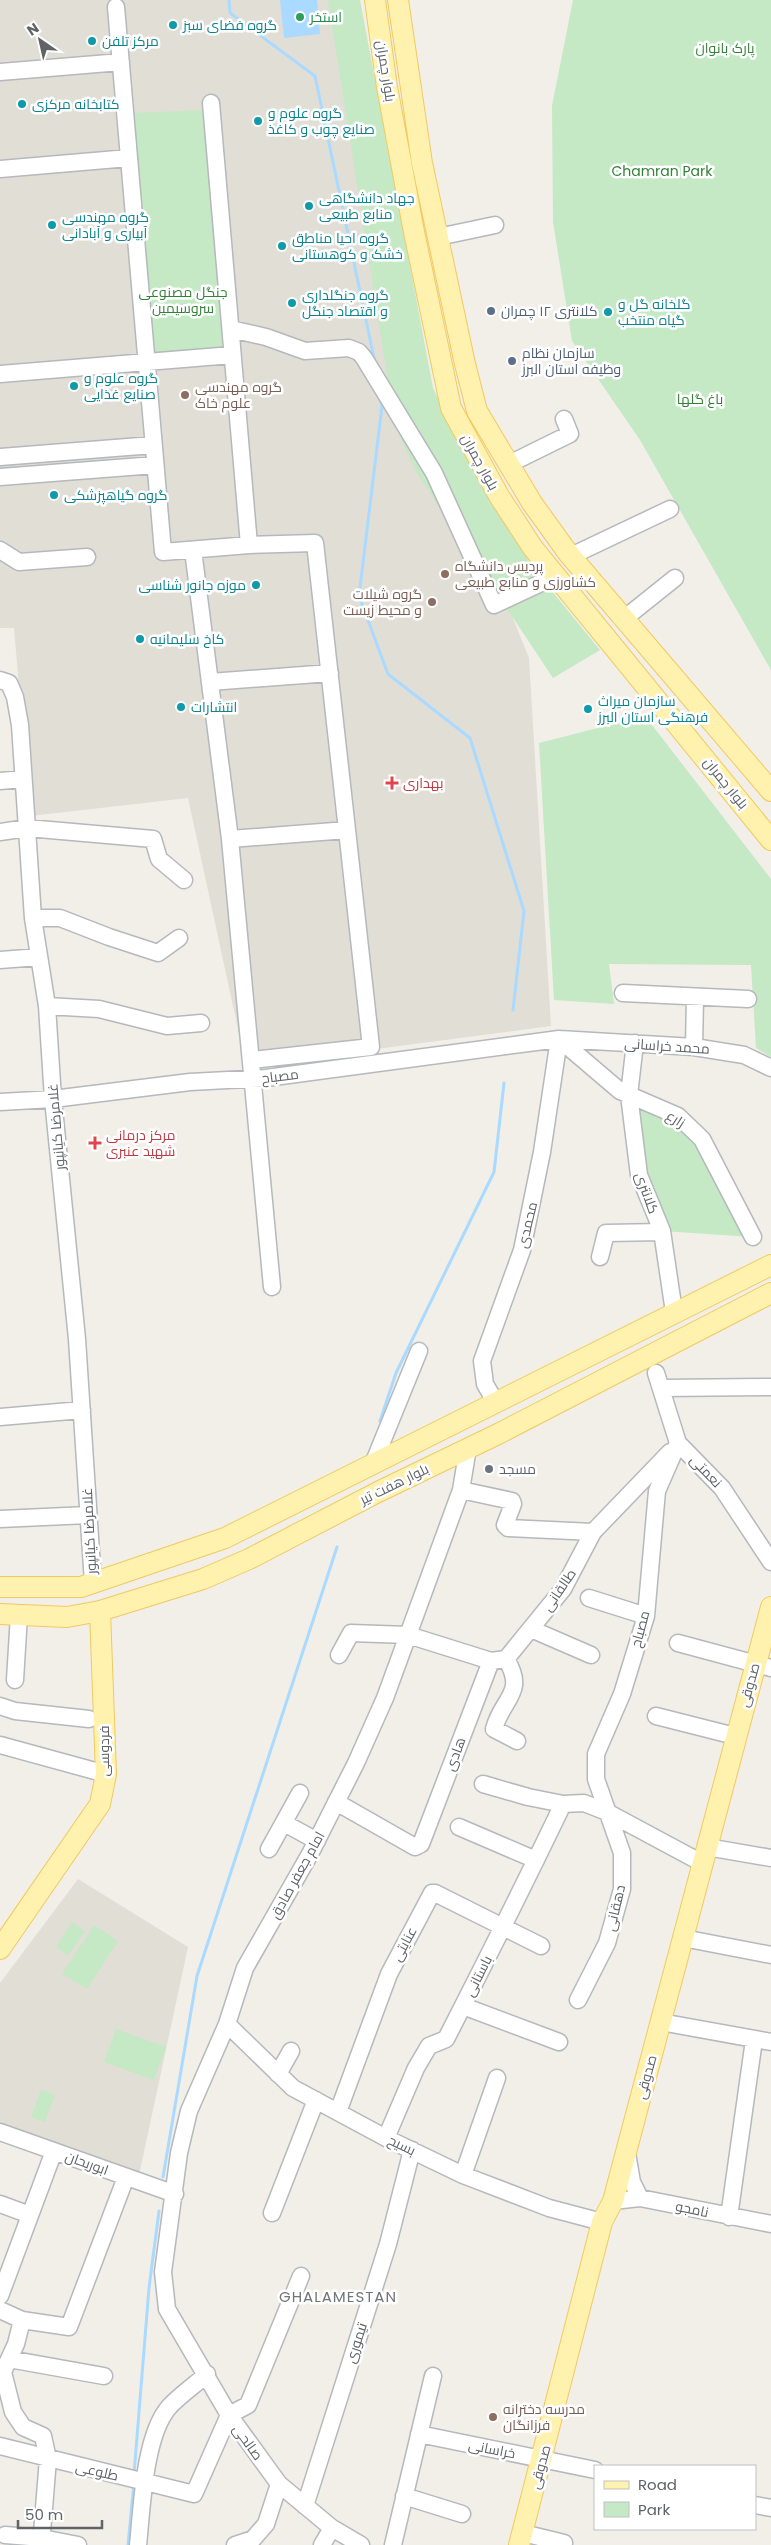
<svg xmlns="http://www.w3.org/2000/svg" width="771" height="2545" viewBox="0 0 771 2545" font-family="Poppins,Cairo,sans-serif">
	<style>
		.education { fill: #e1ded6 }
		.green { fill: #c5e8c5 }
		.water { fill: #aadaff }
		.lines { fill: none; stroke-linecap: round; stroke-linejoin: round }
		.stream { stroke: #aadaff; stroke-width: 3 }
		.minor-casing { stroke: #b5b8bc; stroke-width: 19 }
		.major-casing { stroke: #f2c960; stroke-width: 22 }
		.minor { stroke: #fff; stroke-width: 16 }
		.major { stroke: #fff2af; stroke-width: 20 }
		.leisure-dot { fill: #2e9e5b; stroke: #fff; stroke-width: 2 }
		.culture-dot { fill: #0f9aa8; stroke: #fff; stroke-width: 2 }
		.service-dot { fill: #5c6f8a; stroke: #fff; stroke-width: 2 }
		.education-dot { fill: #8d6e63; stroke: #fff; stroke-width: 2 }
		.health-dot { fill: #e0444e; stroke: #fff; stroke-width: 2 }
		.worship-dot { fill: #6b7280; stroke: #fff; stroke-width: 2 }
		.labels { text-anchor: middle; stroke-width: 5; stroke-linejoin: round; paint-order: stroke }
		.leisure-label { font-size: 14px; fill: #27864d; stroke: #fff; text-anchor: start }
		.culture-label { font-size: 14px; fill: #0d838f; stroke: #fff; text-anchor: start }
		.park-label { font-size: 14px; fill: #348238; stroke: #fff }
		.street-label { font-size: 14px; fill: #5f6368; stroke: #fff }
		.service-label { font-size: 14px; fill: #4e5e75; stroke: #fff; text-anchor: start }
		.education-label { font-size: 14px; fill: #785e54; stroke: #fff; text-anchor: start }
		.health-label { font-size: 14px; fill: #be3a42; stroke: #fff; text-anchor: start }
		.worship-label { font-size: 14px; fill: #5b616d; stroke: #fff; text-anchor: start }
		.neighbourhood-label { font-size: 15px; letter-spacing: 1px; fill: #70757a; stroke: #fff }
	</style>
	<rect width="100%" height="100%" fill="#f1efe8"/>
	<path class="education" d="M0,0H352L423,394L529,658L551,1026L246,1066L188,798L30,816L14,628H0Z
		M78,1879L188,1947L139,2175L0,2127V1983Z"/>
	<path class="green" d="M328,0H360L433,388L477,477L533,568L600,650L553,678L418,475L395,426Z
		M573,0H771V670L640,440L572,341L553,222L552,106Z
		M206,110L225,351L149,355L131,113Z
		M645,716L771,879V1057L756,1048L751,965L609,964L614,1004L554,1000L539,743Z
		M629,1095L702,1139L753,1237L662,1231L639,1175Z
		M72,1922L85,1931L68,1956L56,1947Z
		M94,1925L118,1941L87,1989L62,1974Z
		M116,2029L166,2047L154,2080L104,2062Z
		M41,2090L55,2095L45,2122L31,2117Z"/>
	<path class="water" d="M280,0H317L320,34L284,38Z"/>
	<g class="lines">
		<path class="stream" d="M229,0L230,13L315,76L375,363
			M381,399L382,406L359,596L388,674L470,738L524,911L513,1010
			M380,1421L396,1373L494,1172L504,1083
			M163,2177L197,1976L337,1547
			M134,2474L149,2288L159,2211
			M128,2545L134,2483"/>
		<defs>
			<path id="minor" d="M116,7L163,552L249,545
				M0,72L121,62
				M0,169L129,158
				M438,237L495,225
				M231,329L266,337L305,351L349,348L359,352L364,358L434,473L494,605L556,576
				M0,374L232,355
				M0,457L153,445
				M509,464L570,434L564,419
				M0,477L155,465
				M0,550L19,562L87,557
				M193,550L230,839L347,830L315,543L249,545L211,103
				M571,556L670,509
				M625,618L675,578
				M0,680L9,683L15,697L20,725L33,918L47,1006L53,1099L77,1339L93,1583
				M210,682L330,673
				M0,781L23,779
				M0,832L27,828L153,839L159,859L184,880
				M230,839L272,1287
				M33,918H60L109,937L158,953L179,938
				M0,960L39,957
				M623,993L748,999
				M47,1006L99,1009L167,1026L201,1023
				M559,1039L620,1091L678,1116L702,1139L753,1237
				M635,1043L629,1095L639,1175L662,1231L674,1312
				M694,1047L695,998
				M252,1060L371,1047L347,830
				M0,1102L53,1099L190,1082L266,1078L559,1039L694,1047L744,1055L771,1068
				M600,1257L606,1233L662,1232
				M656,1373L678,1443L722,1488L771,1562
				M661,1388L771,1387
				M496,1403L485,1384L482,1361L522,1250L542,1152L559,1039
				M0,1417L82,1410
				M373,1464L419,1351
				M461,1490L512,1501L513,1504L505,1525L508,1528L593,1532
				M0,1519L88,1515
				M589,1598L646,1616
				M531,1629L591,1655
				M678,1643L771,1668
				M339,1655L351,1633L408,1635L491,1661L506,1659L563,1589L593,1532L670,1452
				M506,1659C527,1693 502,1698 494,1729L517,1741
				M15,1680L19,1615
				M0,1706L15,1711L89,1719
				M656,1716L735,1736
				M0,1745L106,1774
				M483,1784L528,1797L563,1804L584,1803L607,1812L702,1863
				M336,1802L415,1847L421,1844L491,1661
				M284,1823L317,1841
				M459,1827L536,1860
				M707,1847L771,1858
				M269,1849L300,1793
				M683,1938L771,1955
				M578,2000L607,1943L622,1889V1853L596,1779V1754L622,1694L646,1616L657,1491L678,1443
				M463,2006L559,2042
				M661,2022L771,2042
				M227,2024L293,2088L386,2138L463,2175L549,2208L602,2222
				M278,2074L291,2051
				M338,2112L389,1974L432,1893H435L541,1946
				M0,2132L175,2194
				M386,2138L416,2068L429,2046L446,2039C486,1961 525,1883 563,1804
				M627,2153L632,2182L640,2198
				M463,2175L497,2078
				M613,2201L640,2198L771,2224
				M0,2204L30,2215
				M272,2213L316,2100
				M729,2217L754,2040
				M0,2296L54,2151
				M0,2310L22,2320L69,2327L126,2177
				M22,2320L16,2344L3,2372L13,2412L23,2427L43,2436L48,2459L41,2545
				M9,2359L104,2376
				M419,2434L595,2470
				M0,2446L194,2494L229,2415L248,2405L301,2276
				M404,2496L462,2514
				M755,2505L771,2508
				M305,2506L388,2244L412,2150
				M523,2533L564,2543
				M5,2535L42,2538L78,2545
				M138,2545C142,2508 144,2436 169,2407C180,2395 195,2385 207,2374
				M235,2545L253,2539L266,2524L279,2484
				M322,2545L332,2528
				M361,2545L332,2528L279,2484L229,2415L167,2309L163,2272L179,2153L189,2111L227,2024L245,1968L310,1854L356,1763L385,1698L461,1490L468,1448
				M393,2545L433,2376"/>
			<path id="major" d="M375,0L387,87L414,232L451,408L499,496L533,548L771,840
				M398,0L422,163L465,364L477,411L532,503L568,553L771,791
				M0,1587H81L225,1538L771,1265
				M0,1614L67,1617L100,1611L203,1579L249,1559L378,1492L500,1433L771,1293
				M0,1949L100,1804L106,1774L100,1611
				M519,2545L602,2222L613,2201L771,1607"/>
		</defs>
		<use href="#minor" class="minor-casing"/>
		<use href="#major" class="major-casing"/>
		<use href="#minor" class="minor"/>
		<use href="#major" class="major"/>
	</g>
	<circle class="leisure-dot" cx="300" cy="17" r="5"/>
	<g class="culture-dot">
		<circle cx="173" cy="25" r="5"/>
		<circle cx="92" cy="41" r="5"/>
		<circle cx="22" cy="104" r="5"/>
		<circle cx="258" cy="121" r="5"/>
		<circle cx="309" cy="206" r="5"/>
		<circle cx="52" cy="225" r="5"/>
		<circle cx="282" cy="246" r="5"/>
		<circle cx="292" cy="303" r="5"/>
		<circle cx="608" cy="312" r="5"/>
		<circle cx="74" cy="386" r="5"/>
		<circle cx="54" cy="495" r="5"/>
		<circle cx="256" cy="585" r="5"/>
		<circle cx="140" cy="639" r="5"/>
		<circle cx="181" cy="707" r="5"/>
		<circle cx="588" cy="709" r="5"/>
	</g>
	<g class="service-dot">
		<circle cx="491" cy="311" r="5"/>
		<circle cx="512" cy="361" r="5"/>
	</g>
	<g class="education-dot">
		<circle cx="185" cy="395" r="5"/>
		<circle cx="445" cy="574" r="5"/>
		<circle cx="432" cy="602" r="5"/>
		<circle cx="493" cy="2417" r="5"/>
	</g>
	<g class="health-dot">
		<path d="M389.5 775.5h5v5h5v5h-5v5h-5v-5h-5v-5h5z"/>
		<path d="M92.5 1135.5h5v5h5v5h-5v5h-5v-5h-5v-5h5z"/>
	</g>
	<circle class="worship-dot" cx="489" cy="1469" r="5"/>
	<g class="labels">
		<g class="leisure-label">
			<text x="310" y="22">استخر</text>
		</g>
		<g class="culture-label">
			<text x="183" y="30">گروه فضای سبز</text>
			<text x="102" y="46">مرکز تلفن</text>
			<text x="32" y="109">کتابخانه مرکزی</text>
			<text x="268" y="118">گروه علوم و<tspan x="268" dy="16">صنایع چوب و کاغذ</tspan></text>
			<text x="319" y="203">جهاد دانشگاهی<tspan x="319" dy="16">منابع طبیعی</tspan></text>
			<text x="62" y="222">گروه مهندسی<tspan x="62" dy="16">آبیاری و آبادانی</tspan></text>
			<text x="292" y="243">گروه احیا مناطق<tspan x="292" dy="16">خشک و کوهستانی</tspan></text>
			<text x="302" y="300">گروه جنگلداری<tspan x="302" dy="16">و اقتصاد جنگل</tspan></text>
			<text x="618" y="309">گلخانه گل و<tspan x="618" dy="16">گیاه منتخب</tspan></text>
			<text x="84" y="383">گروه علوم و<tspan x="84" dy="16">صنایع غذایی</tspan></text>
			<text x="64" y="500">گروه گیاهپزشکی</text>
			<text x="246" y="590" text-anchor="end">موزه جانور شناسی</text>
			<text x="150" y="644">کاخ سلیمانیه</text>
			<text x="598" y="706">سازمان میراث<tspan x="598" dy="16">فرهنگی استان البرز</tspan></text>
			<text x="191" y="712">انتشارات</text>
		</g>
		<g class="park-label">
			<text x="725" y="53">پارک بانوان</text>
			<text x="662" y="176">Chamran Park</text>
			<text x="183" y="297">جنگل مصنوعی<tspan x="183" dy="16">سروسیمین</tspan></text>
			<text x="700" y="404">باغ گلها</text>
		</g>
		<g class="street-label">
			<text transform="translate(386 71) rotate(81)" y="5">بلوار چمران</text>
			<text transform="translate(480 462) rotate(61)" y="5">بلوار چمران</text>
			<text transform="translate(726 783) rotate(51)" y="5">بلوار چمران</text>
			<text transform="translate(667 1046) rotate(4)" y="5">محمد خراسانی</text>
			<text transform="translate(280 1076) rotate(-7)" y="5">مصباح</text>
			<text transform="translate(676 1119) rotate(33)" y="5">زارع</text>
			<text transform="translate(56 1127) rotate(-95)" y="5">غلامرضا کیانپور</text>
			<text transform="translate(647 1193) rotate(70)" y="5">کلانتری</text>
			<text transform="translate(527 1225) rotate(-77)" y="5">محمدی</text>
			<text transform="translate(706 1471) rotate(46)" y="5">نعمتی</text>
			<text transform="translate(394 1484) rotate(-26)" y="5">بلوار هفت تیر</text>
			<text transform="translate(89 1531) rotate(-93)" y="5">غلامرضا کیانپور</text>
			<text transform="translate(559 1590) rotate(-56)" y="5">طالقانی</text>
			<text transform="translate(640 1629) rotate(-75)" y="5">مصباح</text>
			<text transform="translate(749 1685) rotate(-75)" y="5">صدوقی</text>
			<text transform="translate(104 1751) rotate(-90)" y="5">فردوسی</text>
			<text transform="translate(455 1754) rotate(-69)" y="5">هادی</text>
			<text transform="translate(297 1875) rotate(-61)" y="5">امام جعفر صادق</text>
			<text transform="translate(615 1908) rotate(-77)" y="5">دهقانی</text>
			<text transform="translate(404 1944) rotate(-62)" y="5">عنایتی</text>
			<text transform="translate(478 1976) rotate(-63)" y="5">باستانی</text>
			<text transform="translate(646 2077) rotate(-75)" y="5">صدوقی</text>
			<text transform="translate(402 2145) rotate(26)" y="5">بسیح</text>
			<text transform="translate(87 2163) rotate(20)" y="5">ابوریحان</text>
			<text transform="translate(692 2209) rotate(12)" y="5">نامجو</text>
			<text transform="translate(356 2343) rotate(-72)" y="5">تیموری</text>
			<text transform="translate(248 2442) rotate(54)" y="5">صالحی</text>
			<text transform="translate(492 2449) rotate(11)" y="5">خراسانی</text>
			<text transform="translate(540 2467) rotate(-75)" y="5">صدوقی</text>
			<text transform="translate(97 2471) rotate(13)" y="5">طلوعی</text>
		</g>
		<g class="service-label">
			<text x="501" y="316">کلانتری ۱۲ چمران</text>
			<text x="522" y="358">سازمان نظام<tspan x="522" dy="16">وظیفه استان البرز</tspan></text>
		</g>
		<g class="education-label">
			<text x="195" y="392">گروه مهندسی<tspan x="195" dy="16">علوم خاک</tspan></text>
			<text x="455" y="571">پردیس دانشگاه<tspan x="455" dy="16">کشاورزی و منابع طبیعی</tspan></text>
			<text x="422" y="599" text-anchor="end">گروه شیلات<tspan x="422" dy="16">و محیط زیست</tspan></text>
			<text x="503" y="2414">مدرسه دخترانه<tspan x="503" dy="16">فرزانگان</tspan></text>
		</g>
		<g class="health-label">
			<text x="403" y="788">بهداری</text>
			<text x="106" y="1140">مرکز درمانی<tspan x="106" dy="16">شهید عنبری</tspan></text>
		</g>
		<g class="worship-label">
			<text x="499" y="1474">مسجد</text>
		</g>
		<g class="neighbourhood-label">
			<text x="338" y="2302">GHALAMESTAN</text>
		</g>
	</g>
	<rect x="594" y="2465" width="162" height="65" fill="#ffffff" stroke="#bfc1c3"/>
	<rect x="604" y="2481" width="25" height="8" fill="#fff2af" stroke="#bfc1c3"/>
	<text x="638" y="2490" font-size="15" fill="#5f6368">Road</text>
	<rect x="604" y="2502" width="25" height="15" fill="#c5e8c5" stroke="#bfc1c3"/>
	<text x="638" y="2515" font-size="15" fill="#5f6368">Park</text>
	<g transform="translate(40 40) rotate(326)" stroke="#ffffff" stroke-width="4" paint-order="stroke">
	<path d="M0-4L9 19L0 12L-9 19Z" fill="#5f6368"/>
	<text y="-8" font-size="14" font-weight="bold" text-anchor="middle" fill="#5f6368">N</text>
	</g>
	<path d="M18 2520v8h84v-8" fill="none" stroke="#5f6368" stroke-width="2.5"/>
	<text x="25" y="2520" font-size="15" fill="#5f6368" stroke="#ffffff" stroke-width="4" paint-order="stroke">50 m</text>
</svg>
